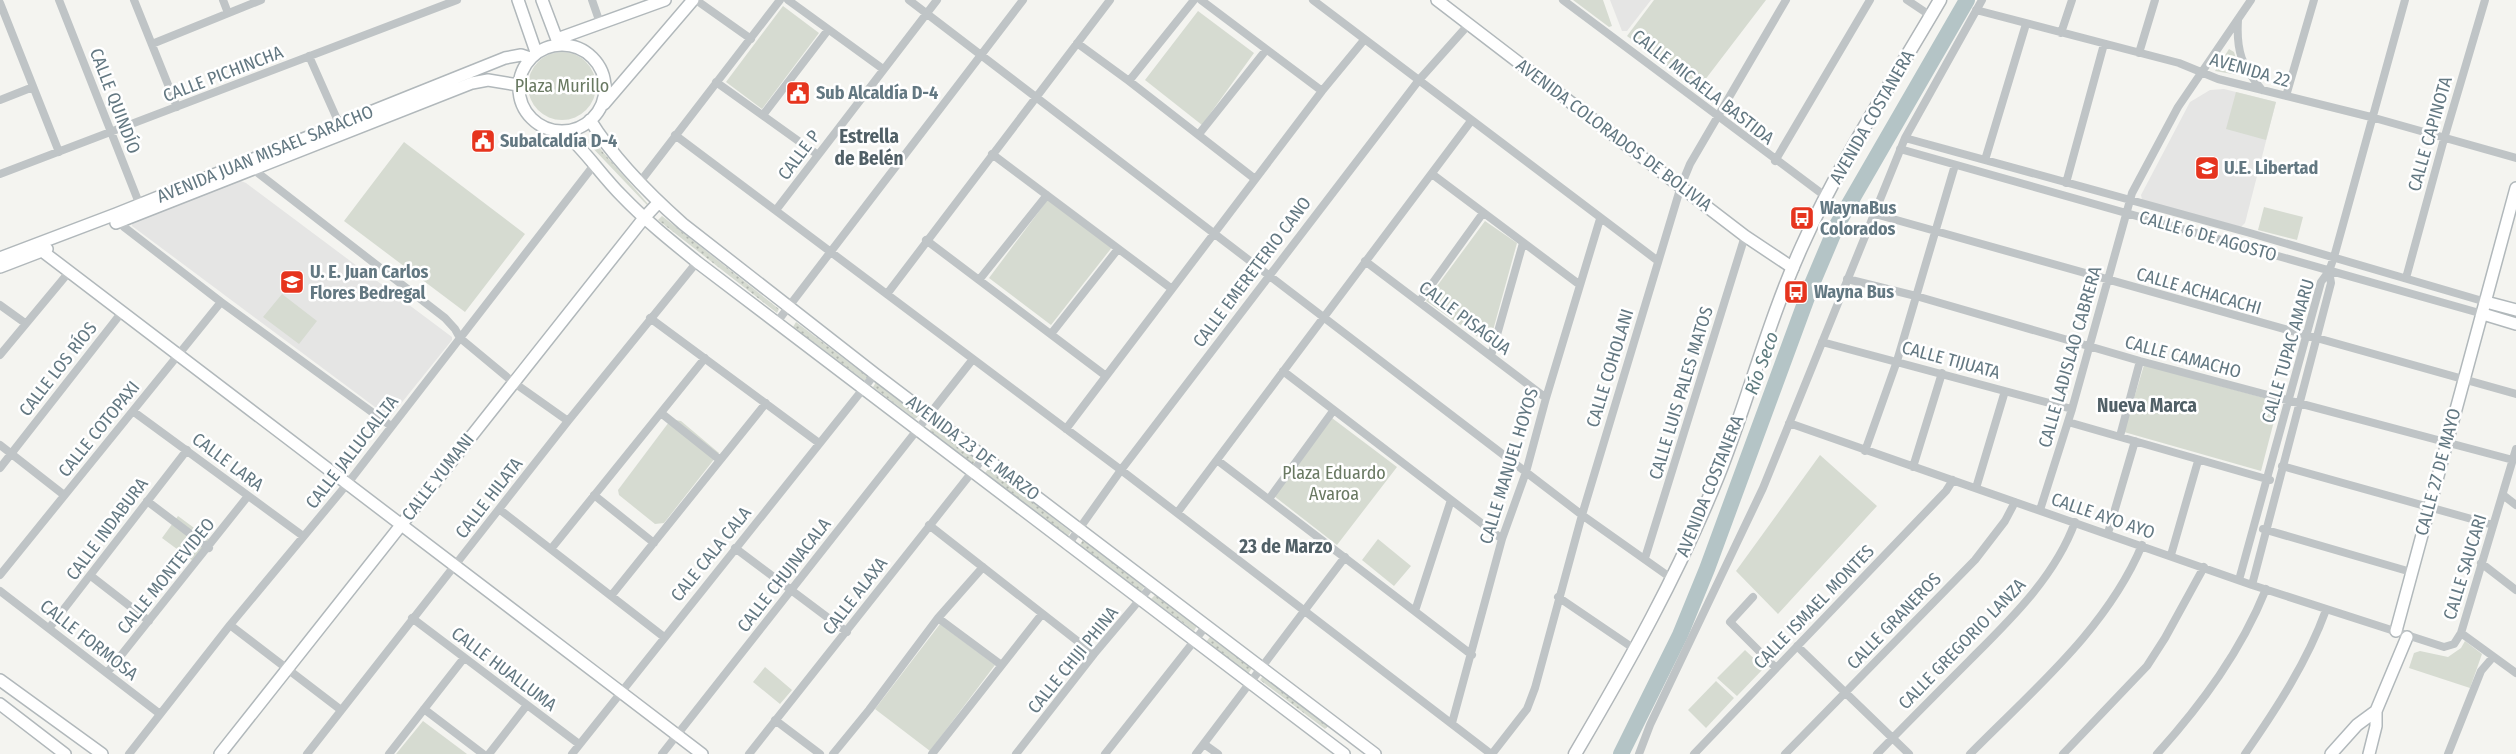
<svg xmlns="http://www.w3.org/2000/svg" width="2516" height="754" viewBox="0 0 2516 754" font-family="'Fira Sans Condensed',sans-serif">
	<style>
		.built { fill: #e5e5e4 }
		.grass { fill: url(#grass-dots) }
		.park { fill: #d6dbd1 }
		.lines { fill: none; stroke-linecap: round; stroke-linejoin: round }
		.river { stroke: #b4c4c6; stroke-width: 16 }
		.secondary-casing { stroke: #b1b8bb; stroke-width: 14 }
		.primary-casing { stroke: #b0b6b9; stroke-width: 15 }
		.street { stroke: #bfc4c6; stroke-width: 8 }
		.secondary { stroke: #fff; stroke-width: 11 }
		.primary { stroke: #fff; stroke-width: 12 }
		.labels { text-anchor: middle; stroke-width: 5; stroke-linejoin: round; paint-order: stroke }
		.street-label { font-size: 18px; fill: #637882; stroke: #fff }
		.park-label { font-size: 18px; fill: #697962; stroke: #fff }
		.poi-label { font-size: 18px; font-weight: bold; fill: #637882; stroke: #fff; text-anchor: start }
		.neighbourhood-label { font-size: 19px; font-weight: bold; fill: #516067; stroke: #fff }
		.water-label { font-size: 19px; font-style: italic; fill: #5e7b7f; stroke: #fff }
	</style>
	<defs>
		<pattern id="grass-dots" width="8" height="8" patternUnits="userSpaceOnUse" patternTransform="scale(1.25)"><rect width="8" height="8" fill="#d6dbd1"/><path d="M2 2h.1M6 6h.1" fill="none" stroke="#b1b6af" stroke-width="1.8" stroke-linecap="round"/></pattern>
	</defs>
	<rect width="100%" height="100%" fill="#f4f4f0"/>
	<path class="built" d="M1610,0H1651L1627,31H1622Z
		M2224,89L2276,102L2245,223L2241,227L2142,200L2141,195L2190,102L2210,90Z
		M241,181L246,183L452,337V340L391,416H387L132,226V220Z"/>
	<path class="grass" d="M593,136L602,151L648,204L647,205L586,141Z
		M662,216L779,309L777,313L658,220Z
		M796,322L868,377L865,381L793,327Z
		M876,382L919,415L915,419L873,387Z
		M934,426L977,459L973,464L929,431Z
		M989,468L1071,532L1068,536L985,473Z
		M1083,540L1145,586L1141,592L1079,546Z
		M1155,595L1197,626L1194,631L1151,599Z
		M1210,637L1252,668L1248,674L1206,642Z
		M1263,676L1328,726L1325,729L1260,680Z"/>
	<path class="park" d="M1573,0H1603L1612,26L1609,27Z
		M1654,0H1766L1698,89L1627,36Z
		M783,6L819,33L762,109L726,82Z
		M1198,11L1254,53L1202,125L1145,80Z
		M2229,49L2234,52L2240,71L2238,75L2215,71Z
		M528 86a34 34 0 1 1 68 0a34 34 0 1 1-68 0Z
		M2236,92L2276,102L2266,140L2226,129Z
		M404,142L525,234L465,312L344,221Z
		M1049,198L1113,246L1051,325L989,278Z
		M2264,207L2303,217L2297,240L2258,230Z
		M1485,221L1517,243L1489,345L1426,301Z
		M282,294L317,321L299,344L263,317Z
		M2144,365L2279,402L2261,471L2124,432Z
		M1332,418L1397,467L1337,545L1274,496Z
		M675,420L681,421L719,453L664,523L655,524L619,495L618,490L669,422Z
		M1820,455L1877,506L1778,614L1736,571Z
		M178,516L209,539L193,561L162,538Z
		M1378,539L1411,566L1394,586L1362,560Z
		M940,624L995,665L930,751L875,709Z
		M2465,641L2482,654L2470,688L2409,668L2414,653L2420,651L2448,657L2461,648Z
		M1745,650L1764,668L1737,696L1717,678Z
		M765,667L792,690L780,704L753,682Z
		M1716,681L1734,698L1706,728L1688,710Z
		M423,721L467,754H396Z"/>
	<g class="lines">
		<path class="river" d="M1621,754L1680,635L1707,569L1812,284L1837,225L1967,0"/>
		<defs>
			<path id="secondary" d="M518,0L536,52
				M542,0L559,45
				M1437,0L1745,236L1793,268
				M557,39L665,0
				M519 88a43 43 0 1 1 86 0a43 43 0 1 1-86 0Z
				M604,104L693,0
				M590,120C614,159 649,194 683,224L875,374L1375,754
				M563,131C585,150 601,175 622,196C645,220 671,241 697,262L1344,754
				M116,223L472,83L488,80L518,85
				M38,244L42,251C261,419 482,586 702,754
				M0,258L116,214L505,58L521,55L530,58
				M0,267L47,249
				M2486,302L2516,310
				M2483,314L2516,324
				M2396,631L2516,188
				M0,680L102,754
				M0,704L65,754
				M220,754L644,218L658,203
				M2331,754L2357,725L2376,711L2407,637
				M2369,754L2376,726V711"/>
			<path id="primary" d="M1575,754C1628,664 1679,573 1718,476C1748,401 1768,321 1802,246C1840,161 1893,81 1940,0"/>
		</defs>
		<use href="#secondary" class="secondary-casing"/>
		<use href="#primary" class="primary-casing"/>
		<path class="street" d="M59,0L141,208
			M134,0L177,107
			M223,0L228,13
			M592,0L600,23
			M696,0L751,39
			M788,0L883,69
			M909,0L1582,515L1671,578
			M1201,0L1322,91
			M1313,0L1658,261
			M1563,0L1825,196
			M1907,0L1931,16
			M0,3L59,152
			M1976,10L2179,63L2218,79L2371,117L2516,158
			M2238,20C2236,52 2242,66 2262,90
			M2061,33L2072,0
			M1077,43L1129,81L1255,179
			M152,44L261,0
			M2139,53L2155,0
			M309,56L341,128
			M1129,81L1194,0
			M716,82L818,155
			M2286,96L2314,0
			M0,100L33,87
			M763,115L828,30
			M1199,134L1266,50
			M675,135L1121,470L1491,754
			M1905,138L2250,233L2486,302
			M1900,149L2483,314
			M992,154L1172,289
			M1985,160L2026,24
			M1775,161L1870,0
			M252,166L254,170L445,318L455,329L460,338L513,382L568,421
			M0,174L457,0
			M1432,174L1580,285
			M640,182L780,0
			M2066,183L2104,44
			M776,210L937,0
			M1875,214L2516,394
			M119,218L124,227L221,302L391,426
			M926,240L1106,376
			M1365,261L1546,398
			M2406,278L2444,139L2485,0
			M1847,279L1916,296L2140,361L2513,460
			M979,280L1047,195
			M887,294L1110,0
			M1419,302L1483,213
			M0,305L25,323
			M650,318L819,443
			M777,322L1023,0
			M1051,334L1118,249
			M1822,342L2072,409
			M0,355L69,272
			M1491,356L1523,243
			M1283,371L1502,539
			M134,412L303,536
			M661,413L720,460
			M2068,422L2270,480
			M1789,423L2252,585L2444,647L2454,644L2461,633L2516,449
			M1066,429L1322,91L1364,40
			M2120,436L2140,361
			M0,445L64,495
			M1865,451L1897,361L1955,165
			M1217,460L1472,655
			M2282,466L2493,525
			M1913,467L1942,373
			M0,468L122,312
			M1976,488L2005,391
			M594,495L654,543
			M2503,495L2516,505
			M1269,499L1333,411
			M147,501L209,548
			M499,509L664,637
			M2040,510L2072,409L2132,193L2178,107L2251,0
			M1177,513L1471,121
			M929,525L1094,654
			M2263,529L2411,572
			M2108,533L2135,441
			M1067,546L1121,470L1419,80L1469,24
			M735,548L847,632
			M551,549L705,358
			M2171,555L2198,461
			M1645,558L1745,236
			M2481,563L2516,590
			M0,575L221,302
			M91,576L149,621
			M2239,580L2321,282L2329,271L2334,257L2405,0
			M2252,585L2331,283L2329,271
			M0,591L160,714
			M611,596L766,403
			M1558,597L1636,650
			M1753,597L1730,622L1776,668
			M1415,611L1451,500
			M412,618L579,744
			M938,618L1000,664
			M230,625L341,710
			M50,627L187,450
			M2461,633L2516,673
			M1797,646L1909,754
			M107,673L248,496
			M424,709L483,754
			M775,720L820,754
			M1452,723L1502,539L1526,472L1546,398L1600,219
			M1204,744L1218,754
			M129,754L230,625L348,483L594,165
			M307,754L568,421L697,262
			M389,754L464,658
			M489,754L527,705
			M572,754L875,374
			M662,754L973,359
			M749,754L984,457
			M833,754L869,710L938,618L983,567
			M932,754L1042,614
			M1016,754L1094,654L1153,584
			M1105,754L1206,626
			M1196,754L1345,557
			M1492,754L1527,709L1535,688L1582,515L1681,186L1690,164L1786,0
			M1639,754L1650,725L1763,488L1905,138L1982,0
			M1694,754L1946,491L1953,480
			M1785,754L1975,560L2005,521L2015,502
			M1877,754C1907,723 1938,692 1969,661C2010,620 2055,577 2075,522
			M1970,754C2032,691 2107,629 2142,545
			M2063,754L2147,666L2165,638L2204,567
			M2157,754C2202,704 2241,651 2266,589
			M2245,754C2277,708 2307,662 2326,610
			M2448,754L2481,671L2493,657"/>
		<use href="#secondary" class="secondary"/>
		<use href="#primary" class="primary"/>
	</g>
	<defs>
		<symbol id="civic-square" viewBox="-11 -11 22 22"><rect x="-9" y="-9" width="18" height="18" rx="4" fill="#e6341e" stroke="#fff"/><path d="M-.6-6.5H3V-4.5H.6V-3L4-1V1h2V6H-6V1h2V-1L-.6-3ZM-1.2 2.5V6h2.4V2.5Z" fill="#fff"/></symbol>
		<symbol id="school-square" viewBox="-11 -11 22 22"><rect x="-9" y="-9" width="18" height="18" rx="4" fill="#e6341e" stroke="#fff"/><path d="M0-5L7-2L0 1L-7-2ZM-4 1L0 2.5L4 1V4Q0 6-4 4Z" fill="#fff"/></symbol>
		<symbol id="bus-square" viewBox="-11 -11 22 22"><rect x="-9" y="-9" width="18" height="18" rx="4" fill="#e6341e" stroke="#fff"/><path d="M-5-6H5V4H4V6H2V4H-2V6H-4V4H-5ZM-3.5-4V0h7V-4ZM-3.5 1.2v1.5H-2V1.2ZM2 1.2v1.5H3.5V1.2Z" fill="#fff"/></symbol>
	</defs>
	<g fill-rule="evenodd">
		<use href="#civic-square" x="784" y="79" width="28" height="28"/>
		<use href="#civic-square" x="469" y="127" width="28" height="28"/>
		<use href="#school-square" x="2193" y="154" width="28" height="28"/>
		<use href="#bus-square" x="1788" y="204" width="28" height="28"/>
		<use href="#school-square" x="278" y="268" width="28" height="28"/>
		<use href="#bus-square" x="1782" y="278" width="28" height="28"/>
	</g>
	<g class="labels">
		<g class="street-label">
			<text transform="translate(2250 70) rotate(16)" y="6">AVENIDA 22</text>
			<text transform="translate(223 74) rotate(-21)" y="6">CALLE PICHINCHA</text>
			<text transform="translate(1703 87) rotate(38)" y="6">CALLE MICAELA BASTIDA</text>
			<text transform="translate(115 101) rotate(69)" y="6">CALLE QUINDÍO</text>
			<text transform="translate(1872 117) rotate(-60)" y="6">AVENIDA COSTANERA</text>
			<text transform="translate(2430 134) rotate(-74)" y="6">CALLE CAPINOTA</text>
			<text transform="translate(1614 135) rotate(37)" y="6">AVENIDA COLORADOS DE BOLIVIA</text>
			<text transform="translate(265 154) rotate(-22)" y="6">AVENIDA JUAN MISAEL SARACHO</text>
			<text transform="translate(799 155) rotate(-53)" y="6">CALLE P</text>
			<text transform="translate(2208 236) rotate(16)" y="6">CALLE 6 DE AGOSTO</text>
			<text transform="translate(1252 272) rotate(-53)" y="6">CALLE EMERETERIO CANO</text>
			<text transform="translate(2199 291) rotate(16)" y="6">CALLE ACHACACHI</text>
			<text transform="translate(1465 318) rotate(37)" y="6">CALLE PISAGUA</text>
			<text transform="translate(2288 351) rotate(-74)" y="6">CALLE TUPAC AMARU</text>
			<text transform="translate(2070 357) rotate(-74)" y="6">CALLE LADISLAO CABRERA</text>
			<text transform="translate(2183 357) rotate(15)" y="6">CALLE CAMACHO</text>
			<text transform="translate(1951 360) rotate(15)" y="6">CALLE TIJUATA</text>
			<text transform="translate(1610 368) rotate(-73)" y="6">CALLE COHOLANI</text>
			<text transform="translate(58 369) rotate(-52)" y="6">CALLE LOS RÍOS</text>
			<text transform="translate(1681 393) rotate(-73)" y="6">CALLE LUIS PALES MATOS</text>
			<text transform="translate(99 429) rotate(-51)" y="6">CALLE COTOPAXI</text>
			<text transform="translate(973 448) rotate(37)" y="6">AVENIDA 23 DE MARZO</text>
			<text transform="translate(352 452) rotate(-52)" y="6">CALLE JALLUCALLTA</text>
			<text transform="translate(228 462) rotate(37)" y="6">CALLE LARA</text>
			<text transform="translate(1509 466) rotate(-73)" y="6">CALLE MANUEL HOYOS</text>
			<text transform="translate(2438 472) rotate(-75)" y="6">CALLE 27 DE MAYO</text>
			<text transform="translate(438 477) rotate(-52)" y="6">CALLE YUMANI</text>
			<text transform="translate(1710 486) rotate(-68)" y="6">AVENIDA COSTANERA</text>
			<text transform="translate(489 498) rotate(-52)" y="6">CALLE HILATA</text>
			<text transform="translate(2103 516) rotate(19)" y="6">CALLE AYO AYO</text>
			<text transform="translate(107 529) rotate(-53)" y="6">CALLE INDABURA</text>
			<text transform="translate(711 554) rotate(-51)" y="6">CALE CALA CALA</text>
			<text transform="translate(2465 567) rotate(-73)" y="6">CALLE SAUCARI</text>
			<text transform="translate(784 575) rotate(-52)" y="6">CALLE CHUJNACALA</text>
			<text transform="translate(166 576) rotate(-51)" y="6">CALLE MONTEVIDEO</text>
			<text transform="translate(855 596) rotate(-52)" y="6">CALLE ALAXA</text>
			<text transform="translate(1814 607) rotate(-46)" y="6">CALLE ISMAEL MONTES</text>
			<text transform="translate(1894 621) rotate(-46)" y="6">CALLE GRANEROS</text>
			<text transform="translate(89 640) rotate(38)" y="6">CALLE FORMOSA</text>
			<text transform="translate(1962 644) rotate(-46)" y="6">CALLE GREGORIO LANZA</text>
			<text transform="translate(1073 660) rotate(-51)" y="6">CALLE CHIJI PHINA</text>
			<text transform="translate(504 669) rotate(37)" y="6">CALLE HUALLUMA</text>
		</g>
		<g class="park-label">
			<text x="562" y="92">Plaza Murillo</text>
			<text x="1334" y="479">Plaza Eduardo<tspan x="1334" dy="21">Avaroa</tspan></text>
		</g>
		<g class="poi-label">
			<text x="816" y="99">Sub Alcaldía D-4</text>
			<text x="500" y="147">Subalcaldía D-4</text>
			<text x="2224" y="174">U.E. Libertad</text>
			<text x="1820" y="214">WaynaBus<tspan x="1820" dy="21">Colorados</tspan></text>
			<text x="310" y="278">U. E. Juan Carlos<tspan x="310" dy="21">Flores Bedregal</tspan></text>
			<text x="1814" y="298">Wayna Bus</text>
		</g>
		<g class="neighbourhood-label">
			<text x="869" y="143">Estrella<tspan x="869" dy="22">de Belén</tspan></text>
			<text x="2147" y="412">Nueva Marca</text>
			<text x="1286" y="553">23 de Marzo</text>
		</g>
		<g class="water-label">
			<text transform="translate(1761 363) rotate(-70)" y="7">Río Seco</text>
		</g>
	</g>
</svg>
